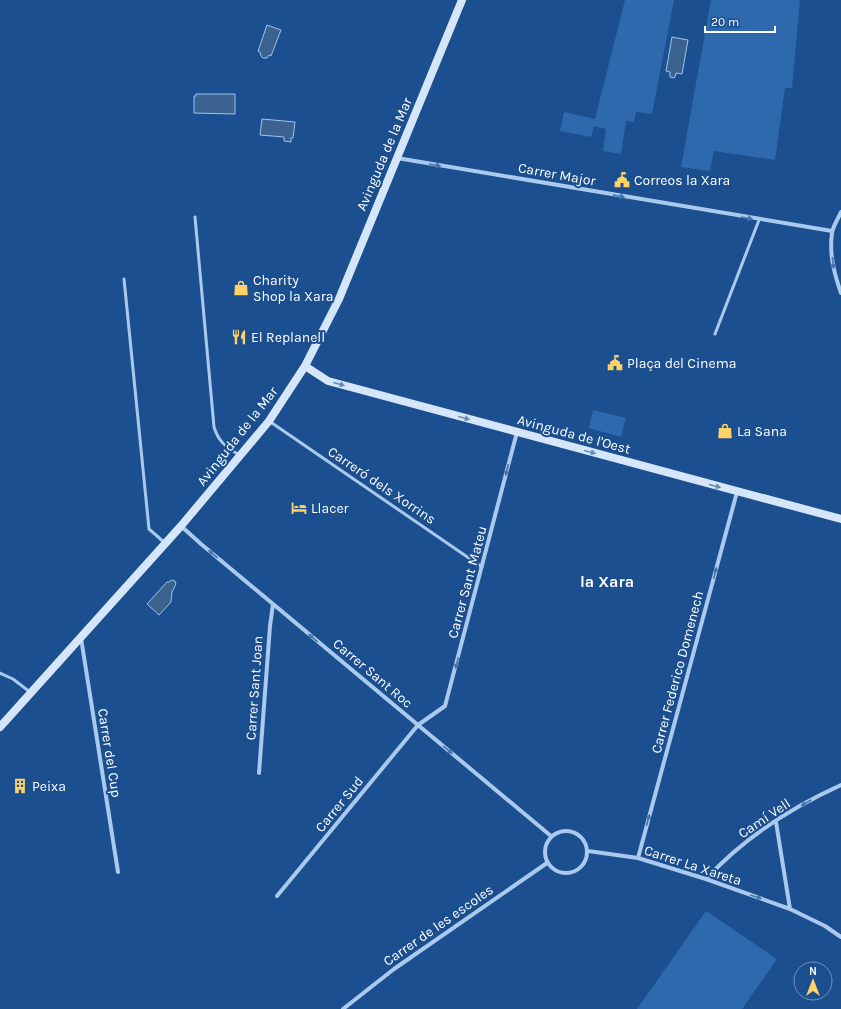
<svg xmlns="http://www.w3.org/2000/svg" width="841" height="1009" viewBox="0 0 841 1009" font-family="Karla,sans-serif">
	<style>
		.green { fill: #2e69ad }
		.water { fill: #3c6290; stroke: #9cc4f0 }
		.lines { fill: none; stroke-linecap: round; stroke-linejoin: round }
		.service { stroke: #a9c9ee; stroke-width: 3 }
		.minor { stroke: #a9c9ee; stroke-width: 4 }
		.secondary { stroke: #d6e6fa; stroke-width: 8 }
		.oneway { fill: #4674ac }
		.oneway2 { fill: #668bba }
		.labels { text-anchor: middle; stroke-width: 4; stroke-linejoin: round; paint-order: stroke }
		.street-label { font-size: 14px; fill: #fff; stroke: #1b4f8f }
		.poi-label { font-size: 14px; fill: #fff; stroke: #1b4f8f; text-anchor: start }
		.quarter-label { font-size: 16px; font-weight: bold; fill: #fff; stroke: #1b4f8f }
	</style>
	<rect width="100%" height="100%" fill="#1b4f8f"/>
	<path class="green" d="M625,0H674L652,114L636,112L634,122L626,121L621,154L603,151L606,129L594,126L591,137L560,131L564,112L595,119Z
		M711,0H800L792,88H785L775,160L714,151L710,171L681,167Z
		M593,410L626,418L621,437L589,428Z
		M706,911L777,959L742,1009H637Z"/>
	<path class="water" d="M267,25L281,30L271,56L269,55L267,58H263L261,56L260,52L258,51Z
		M672,37L688,40L682,74L676,73L675,77L674,78L670,77V72L666,71Z
		M196,94H235V114L194,113V96H196Z
		M262,119L295,122L293,138H291V142L284,141V137L260,135Z
		M172,580L175,581L176,584L172,592L171,602L159,615L147,604L167,582H169Z"/>
	<g class="lines">
		<path class="service" d="M195,217L214,427C219,443 226,446 239,455
			M124,279L149,529L165,543
			M715,334L759,220
			M269,421L482,567
			M0,673L13,679L30,692"/>
		<path class="minor" d="M397,158L832,231
			M841,212C838,219 833,226 832,233C829,254 834,273 841,293
			M181,526L201,544L551,836
			M81,638L118,872
			M259,773L270,626L273,604
			M776,822L790,909
			M545 852a21 21 0 1 1 42 0a21 21 0 1 1-42 0Z
			M588,851L638,858L706,879L790,909L825,926L841,937
			M638,858L737,492
			M706,879C743,839 792,807 841,785
			M277,896L418,725L445,706L517,432
			M343,1009L394,969L547,863"/>
		<path class="secondary" d="M305,366L328,381L841,519
			M0,727L181,526L269,421L305,366L339,299L462,0"/>
	</g>
	<defs><path id="oneway-solid" d="M-6-.8H1V-3.2L6.5 0L1 3.2V.8H-6Z"/></defs>
	<g class="oneway">
		<use href="#oneway-solid" transform="translate(435 165) rotate(10)"/>
		<use href="#oneway-solid" transform="translate(619 196) rotate(10)"/>
		<use href="#oneway-solid" transform="translate(747 218) rotate(10)"/>
		<use href="#oneway-solid" transform="translate(833 263) rotate(84)"/>
		<use href="#oneway-solid" transform="translate(507 470) rotate(104)"/>
		<use href="#oneway-solid" transform="translate(213 554) rotate(-140)"/>
		<use href="#oneway-solid" transform="translate(715 573) rotate(-75)"/>
		<use href="#oneway-solid" transform="translate(313 638) rotate(-140)"/>
		<use href="#oneway-solid" transform="translate(457 663) rotate(105)"/>
		<use href="#oneway-solid" transform="translate(448 750) rotate(40)"/>
		<use href="#oneway-solid" transform="translate(806 803) rotate(150)"/>
		<use href="#oneway-solid" transform="translate(648 820) rotate(-75)"/>
		<use href="#oneway-solid" transform="translate(756 897) rotate(19)"/>
	</g>
	<g class="oneway2">
		<use href="#oneway-solid" transform="translate(339 384) rotate(15)"/>
		<use href="#oneway-solid" transform="translate(464 418) rotate(15)"/>
		<use href="#oneway-solid" transform="translate(590 452) rotate(15)"/>
		<use href="#oneway-solid" transform="translate(715 486) rotate(15)"/>
	</g>
	<defs>
		<symbol id="civic-bare" viewBox="-9 -9 18 18"><path d="M-.6-6.5H3V-4.5H.6V-3L4-1V1h2V6H-6V1h2V-1L-.6-3ZM-1.2 2.5V6h2.4V2.5Z" fill="#ffd166" stroke="#1b4f8f" stroke-width="2.5" paint-order="stroke"/></symbol>
		<symbol id="shop-bare" viewBox="-9 -9 18 18"><path d="M-5-2.5h2.3a2.7 3.5 0 0 1 5.4 0H5L5.5 6h-11ZM-1.5-2.5h3a1.5 2.3 0 0 0-3 0Z" fill="#ffd166" stroke="#1b4f8f" stroke-width="2.5" paint-order="stroke"/></symbol>
		<symbol id="restaurant-bare" viewBox="-9 -9 18 18"><path d="M-5-6h1v4h1v-4h1v4h1v-4h1v5L-1.5 .5V6h-2V.5L-5-1ZM5-6V6H3V1.5H1.5Q1.5-4 5-6Z" fill="#ffd166" stroke="#1b4f8f" stroke-width="2.5" paint-order="stroke"/></symbol>
		<symbol id="hotel-bare" viewBox="-9 -9 18 18"><path d="M-6-4.5h1.5V1H6V5H4.5V3h-9V5H-6ZM-4 0a1.8 1.8 0 1 1 3.6 0ZM.5 0V-2.5h3Q6-2.5 6 0Z" fill="#ffd166" stroke="#1b4f8f" stroke-width="2.5" paint-order="stroke"/></symbol>
		<symbol id="building-bare" viewBox="-9 -9 18 18"><path d="M-4-6H4V6H1V3H-1V6H-4ZM-2.5-4.3h1.7v1.8h-1.7ZM.8-4.3h1.7v1.8H.8ZM-2.5-1h1.7V.8h-1.7ZM.8-1h1.7V.8H.8Z" fill="#ffd166" stroke="#1b4f8f" stroke-width="2.5" paint-order="stroke"/></symbol>
	</defs>
	<g fill-rule="evenodd">
		<use href="#civic-bare" x="611" y="169" width="22" height="22"/>
		<use href="#shop-bare" x="230" y="277" width="22" height="22"/>
		<use href="#restaurant-bare" x="228" y="326" width="22" height="22"/>
		<use href="#civic-bare" x="604" y="352" width="22" height="22"/>
		<use href="#shop-bare" x="714" y="420" width="22" height="22"/>
		<use href="#hotel-bare" x="288" y="497" width="22" height="22"/>
		<use href="#building-bare" x="9" y="775" width="22" height="22"/>
	</g>
	<g class="labels">
		<g class="street-label">
			<text transform="translate(384 154) rotate(-67)" y="5">Avinguda de la Mar</text>
			<text transform="translate(557 174) rotate(10)" y="5">Carrer Major</text>
			<text transform="translate(574 434) rotate(15)" y="5">Avinguda de l'Oest</text>
			<text transform="translate(237 436) rotate(-52)" y="5">Avinguda de la Mar</text>
			<text transform="translate(382 485) rotate(34)" y="5">Carreró dels Xorrins</text>
			<text transform="translate(467 582) rotate(-75)" y="5">Carrer Sant Mateu</text>
			<text transform="translate(677 672) rotate(-75)" y="5">Carrer Federico Domenech</text>
			<text transform="translate(373 673) rotate(40)" y="5">Carrer Sant Roc</text>
			<text transform="translate(254 688) rotate(-86)" y="5">Carrer Sant Joan</text>
			<text transform="translate(110 753) rotate(81)" y="5">Carrer del Cup</text>
			<text transform="translate(339 804) rotate(-51)" y="5">Carrer Sud</text>
			<text transform="translate(764 818) rotate(-34)" y="5">Camí Vell</text>
			<text transform="translate(693 865) rotate(18)" y="5">Carrer La Xareta</text>
			<text transform="translate(438 925) rotate(-35)" y="5">Carrer de les escoles</text>
		</g>
		<g class="poi-label">
			<text x="634" y="185">Correos la Xara</text>
			<text x="253" y="285">Charity<tspan x="253" dy="16">Shop la Xara</tspan></text>
			<text x="251" y="342">El Replanell</text>
			<text x="627" y="368">Plaça del Cinema</text>
			<text x="737" y="436">La Sana</text>
			<text x="311" y="513">Llacer</text>
			<text x="32" y="791">Peixa</text>
		</g>
		<g class="quarter-label">
			<text x="607" y="587">la Xara</text>
		</g>
	</g>
	<g transform="translate(813 981)"><circle r="19" fill="#1b4f8f" stroke="#7695bc"/>
	<path d="M0-3L7 15L0 10L-7 15Z" fill="#ffd166"/>
	<text y="-6" font-size="11" font-weight="bold" text-anchor="middle" fill="#ffffff">N</text>
	</g>
	<path d="M705 26v6h70v-6" fill="none" stroke="#ffffff" stroke-width="2"/>
	<text x="711" y="26" font-size="12" fill="#ffffff" stroke="#1b4f8f" stroke-width="3" paint-order="stroke">20 m</text>
</svg>
